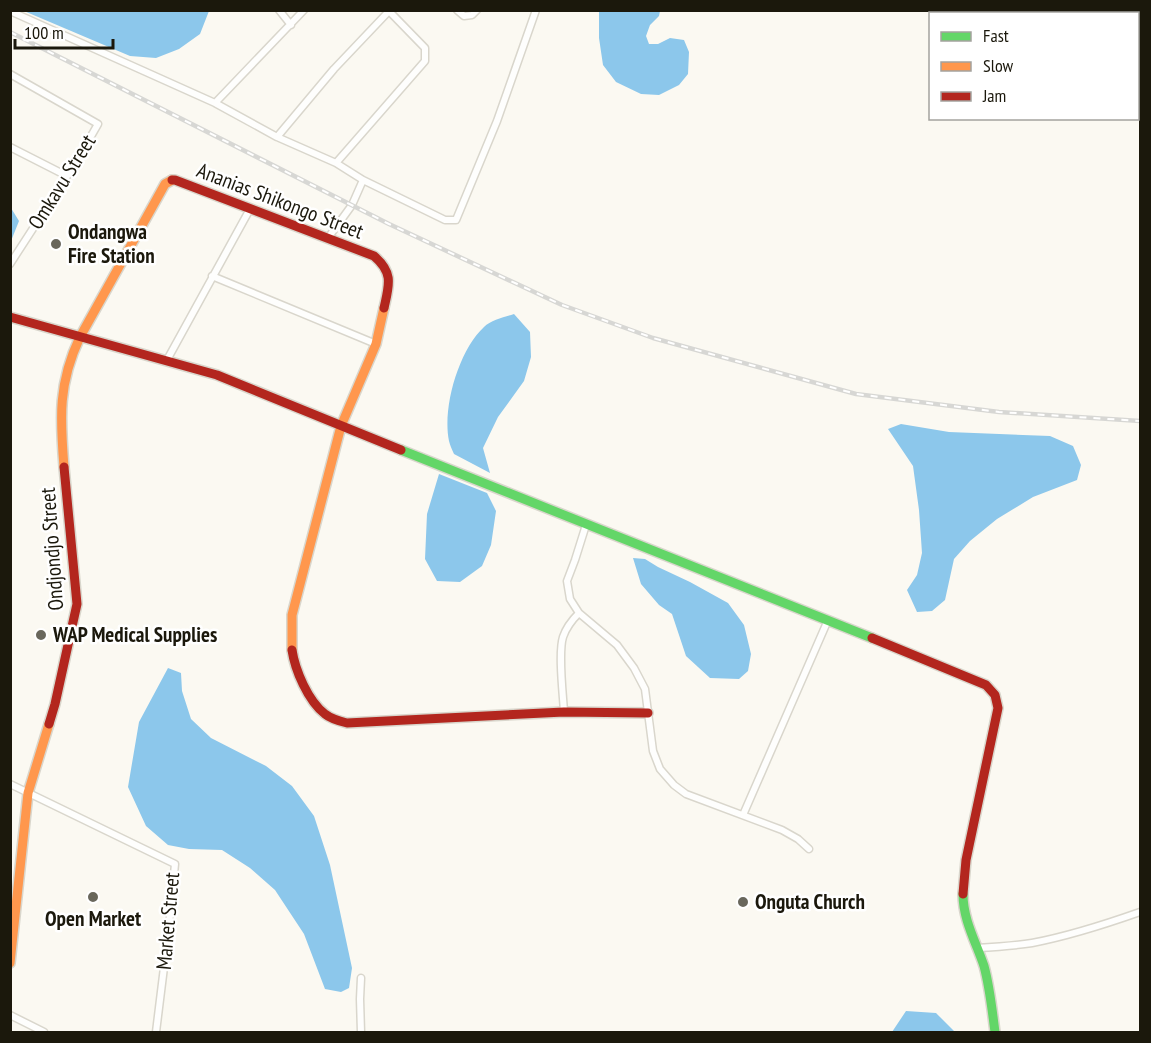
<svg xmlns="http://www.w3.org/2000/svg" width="1151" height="1043" viewBox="0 0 1151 1043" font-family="'PT Sans Narrow',sans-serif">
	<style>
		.water { fill: #8cc7eb }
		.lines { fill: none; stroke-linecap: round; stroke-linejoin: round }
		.street-casing { stroke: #d9d6cc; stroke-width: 9 }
		.fast-casing { stroke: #d9d6cc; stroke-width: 12 }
		.slow-casing { stroke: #d9d6cc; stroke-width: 12 }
		.jam-casing { stroke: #d9d6cc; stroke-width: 12 }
		.street { stroke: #fefefd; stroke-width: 6 }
		.fast { stroke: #63d668; stroke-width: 9 }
		.slow { stroke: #ff974d; stroke-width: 9 }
		.jam { stroke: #b3261e; stroke-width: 9 }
		.rail-casing { stroke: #d7d7d4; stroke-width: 4.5 }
		.rail { stroke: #fff; stroke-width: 2; stroke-dasharray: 7; stroke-linecap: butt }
		.poi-dot { fill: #69675c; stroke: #fff; stroke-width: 2 }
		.labels { text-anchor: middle; stroke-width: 5; stroke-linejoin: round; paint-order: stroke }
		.street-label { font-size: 21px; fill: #1b180c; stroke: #fff }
		.poi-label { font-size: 21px; font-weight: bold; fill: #1b180c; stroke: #fff; text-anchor: start }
	</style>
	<rect width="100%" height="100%" fill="#fbf9f2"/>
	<path class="water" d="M24,11L209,10V11L200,34L179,49L156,58L130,56Z
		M599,11H660L659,16L650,25L646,36L649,44H658L670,38L684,40L689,52L688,74L679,85L659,95L641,94L616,82L603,65L599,38Z
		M11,208L19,221L11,241Z
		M514,314L530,332L531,357L524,381L498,417L483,448L490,473L454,454C452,450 450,445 449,441C442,407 459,350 484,327C491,320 505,317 514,314Z
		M901,424L949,432L1050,436L1073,446L1081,465L1077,480L1033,497L997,519L970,541L954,559L945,600L932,611L917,612L907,590L917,575L922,553L919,510L913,466L888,429Z
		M439,474L487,493L496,511L491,545L482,566L460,582L437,581L425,559L427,514Z
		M633,558L645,559L658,567L690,582L728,603L744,625L751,654L748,671L739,679L710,678L686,656L672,614L659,605L641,584Z
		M168,668L181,673L182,691L191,719L211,738L266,766L292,786L314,816L330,865L352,968L349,988L341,992L325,989L304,934L275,890L250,868L222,850L189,849L168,845L146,826L128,787L139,722Z
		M906,1011L936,1013L955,1032H892Z"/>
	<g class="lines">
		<defs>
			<path id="street" d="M279,10L291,25
				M457,10L464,16L472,15L477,10
				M10,11L215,103L277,137L336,163L363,180L445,220H456L497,121L536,10
				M10,74L98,124L78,159L10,264
				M215,103L304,10
				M277,137L334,69L390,10
				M10,147L67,176
				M336,163L425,61V48L388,10
				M328,238L352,205L363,180
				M212,276L376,344
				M167,360L250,209
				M586,525L575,560L567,581L570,599L579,613L617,645L634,668L645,689L653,751L660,769L674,785L686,794L782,830L798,839L809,849
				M564,712C563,694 558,653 563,637C566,628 572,620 579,613
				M10,784L175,864L168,935L156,1032
				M743,815L828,620
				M976,948C995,947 1014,946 1032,943C1069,936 1106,924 1140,912
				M361,978L360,999L361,1032
				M10,1015L44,1032"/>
			<path id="fast" d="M401,450L872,638
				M963,894C963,920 976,942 984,966C990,988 992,1010 995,1032"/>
			<path id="slow" d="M64,467C60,418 58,383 80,337L165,184L172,180
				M292,650V615L341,426L376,344L384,308
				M10,963L28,793L49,724"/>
			<path id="jam" d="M172,180H175L374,256C394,273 389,285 384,308
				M10,317L217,375L401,450
				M872,638L986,685L995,695L998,708L966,860L963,894
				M292,650C295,670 308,701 325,714C331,719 339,721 347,723L564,712L648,713
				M49,724L55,704L77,604L64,467"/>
		</defs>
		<use href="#street" class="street-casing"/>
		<use href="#fast" class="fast-casing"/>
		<use href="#slow" class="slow-casing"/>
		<use href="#jam" class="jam-casing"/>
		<use href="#street" class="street"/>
		<use href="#fast" class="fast"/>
		<use href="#slow" class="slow"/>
		<use href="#jam" class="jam"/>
		<defs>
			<path id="rail" d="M10,32L389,224L562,305L653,338L856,394L999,412L1140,421"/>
		</defs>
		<use href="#rail" class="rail-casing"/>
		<use href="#rail" class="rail"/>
	</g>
	<g class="poi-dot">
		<circle cx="56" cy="244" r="6"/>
		<circle cx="41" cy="635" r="6"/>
		<circle cx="93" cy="897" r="6"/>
		<circle cx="743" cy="902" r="6"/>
	</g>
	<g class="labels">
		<g class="street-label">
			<text transform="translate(62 182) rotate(-58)" y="7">Omkavu Street</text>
			<text transform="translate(280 201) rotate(21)" y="7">Ananias Shikongo Street</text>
			<text transform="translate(52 549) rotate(-94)" y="7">Ondjondjo Street</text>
			<text transform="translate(168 921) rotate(-85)" y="7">Market Street</text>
		</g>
		<g class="poi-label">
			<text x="68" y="239">Ondangwa<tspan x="68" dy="24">Fire Station</tspan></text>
			<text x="53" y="642">WAP Medical Supplies</text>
			<text x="755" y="909">Onguta Church</text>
			<text x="93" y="926" text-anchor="middle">Open Market</text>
		</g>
	</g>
	<rect width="1151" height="1043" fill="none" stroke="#1b180c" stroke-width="24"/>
	<rect x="929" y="12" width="210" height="108" fill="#ffffff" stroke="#a4a39e" stroke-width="1.5"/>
	<rect x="941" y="32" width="30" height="9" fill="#63d668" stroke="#a4a39e" stroke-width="1.5"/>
	<text x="983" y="42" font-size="18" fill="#1b180c">Fast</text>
	<rect x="941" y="62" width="30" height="9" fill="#ff974d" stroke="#a4a39e" stroke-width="1.5"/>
	<text x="983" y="72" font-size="18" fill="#1b180c">Slow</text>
	<rect x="941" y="92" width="30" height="9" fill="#b3261e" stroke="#a4a39e" stroke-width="1.5"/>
	<text x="983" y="102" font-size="18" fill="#1b180c">Jam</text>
	<path d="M15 39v9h98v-9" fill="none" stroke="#1b180c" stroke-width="3"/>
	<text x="24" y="39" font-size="18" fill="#1b180c" stroke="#ffffff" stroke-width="4.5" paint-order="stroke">100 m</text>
</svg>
